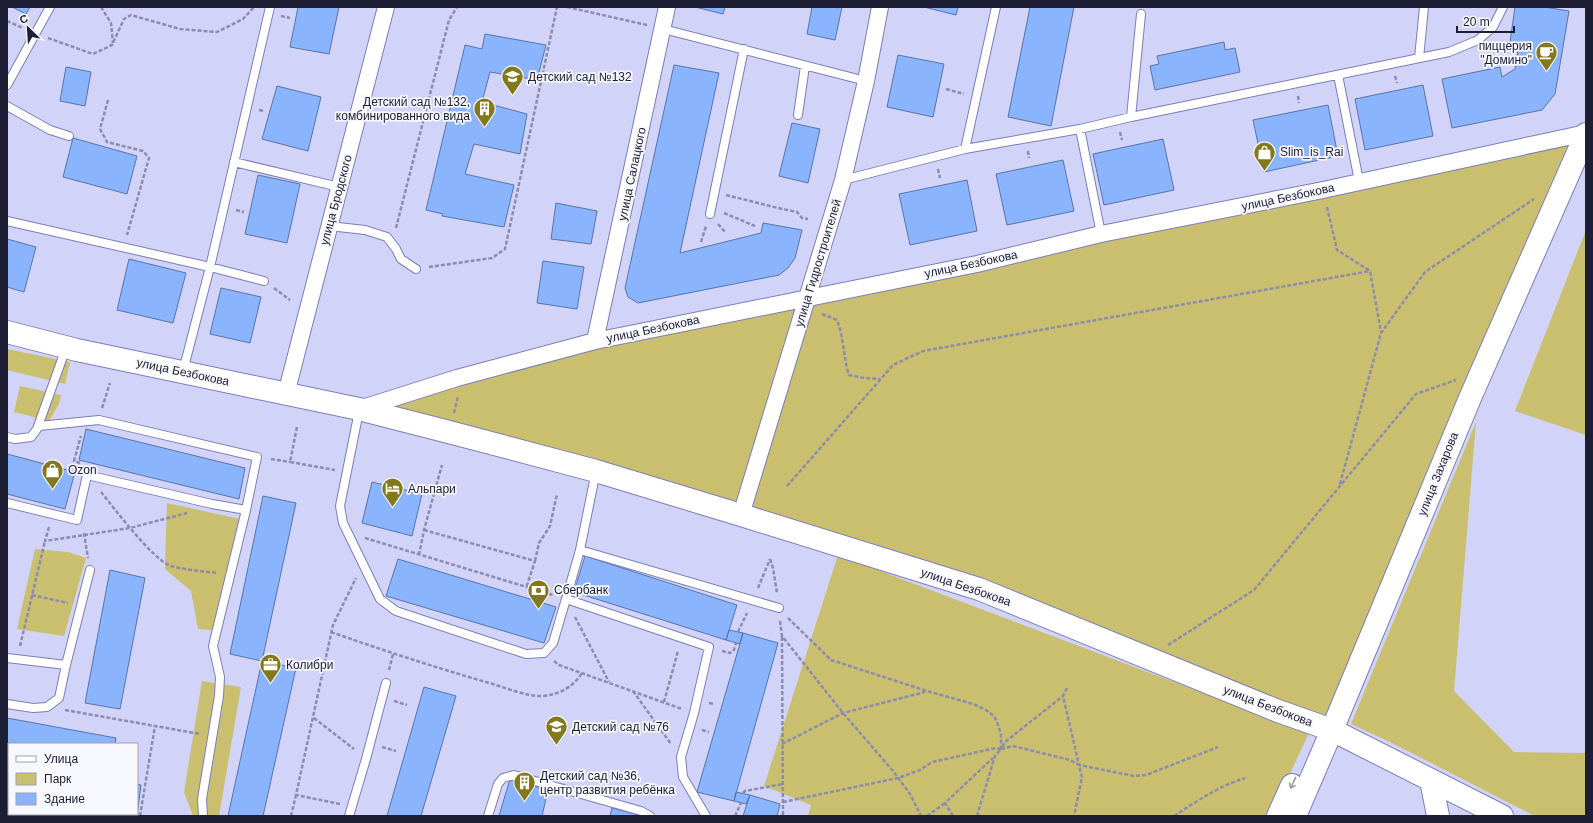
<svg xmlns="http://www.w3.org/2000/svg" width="1593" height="823" viewBox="0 0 1593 823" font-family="Helvetica,sans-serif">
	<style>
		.green { fill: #c9bf6f }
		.building { fill: #8bb4ff; stroke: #5874a7 }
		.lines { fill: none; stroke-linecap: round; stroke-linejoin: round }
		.lane-casing { stroke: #7c7eb8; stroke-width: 10 }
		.street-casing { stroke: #7c7eb8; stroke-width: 18 }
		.secondary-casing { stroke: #7c7eb8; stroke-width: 24 }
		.path { stroke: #8c8dad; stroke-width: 2.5; stroke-dasharray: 4 2; stroke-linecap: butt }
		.lane { stroke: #fff; stroke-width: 8 }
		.street { stroke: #fff; stroke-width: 16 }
		.secondary { stroke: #fff; stroke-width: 22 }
		.oneway { stroke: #9999a4 }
		.labels { text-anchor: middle; stroke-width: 3.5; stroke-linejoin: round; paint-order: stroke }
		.poi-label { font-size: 12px; fill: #1d1d34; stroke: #f7f7fe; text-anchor: start }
		.street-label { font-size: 12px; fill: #1d1d34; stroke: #f7f7fe }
	</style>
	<rect width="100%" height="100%" fill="#d1d3f9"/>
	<path class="green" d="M1586,133L1332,730L979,589L359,409L457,378Z
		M1586,230V435L1515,411Z
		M7,349L70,362L65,384L7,370Z
		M20,386L61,395L59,404L49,421L14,412Z
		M1476,422L1454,691L1514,752L1586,753V816H1535L1390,742L1351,724Z
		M167,503L240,519L220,631L198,629L191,591L165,569Z
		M35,549L68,552L86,558L64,636L17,629Z
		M838,555L1309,733L1270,816H808L811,805L764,786Z
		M202,681L241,687L219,816H193L184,792Z"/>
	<path class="building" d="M12,7H30L26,14Z
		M298,7H339L329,54L290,47Z
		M695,7H725L723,14Z
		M812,7H842L835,40L807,34Z
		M924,7H958L956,15Z
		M1030,7H1074L1051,126L1008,117Z
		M1515,7H1544L1569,11L1555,94L1542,110L1452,128L1442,79L1500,67L1502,77L1515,69L1519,43L1510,42Z
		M485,34L546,45L537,80L490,72L482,102L527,114L520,154L474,144L465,174L514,185L504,227L442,216L443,214L426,210L465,45L482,49Z
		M1224,42L1225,50L1235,48L1240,72L1155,90L1150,66L1159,64L1157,56Z
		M898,55L944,64L933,117L887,107Z
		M674,65L719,73L680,253L761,233L763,223L802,230L795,258L788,268L779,275L638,303L628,297L625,288Z
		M66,67L91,72L85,106L60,101Z
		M1423,85L1433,136L1365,150L1355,99Z
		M277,86L321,97L308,151L262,139Z
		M1328,105L1338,156L1264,172L1253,120Z
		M792,123L820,129L808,183L779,176Z
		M73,138L137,156L127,194L63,177Z
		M1163,139L1174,190L1104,205L1093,154Z
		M1063,160L1074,211L1007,225L996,174Z
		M258,175L300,184L287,243L245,234Z
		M967,180L977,231L910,245L899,194Z
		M556,203L597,211L591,244L551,239Z
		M7,239L36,247L24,292L7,287Z
		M129,259L186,273L173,323L117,310Z
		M543,261L584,267L577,309L537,303Z
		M221,288L261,297L250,343L210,334Z
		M86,429L245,468L239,499L79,460Z
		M7,454L75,472L65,509L7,494Z
		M372,482L422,494L412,536L362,523Z
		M263,496L296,503L262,661L230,654Z
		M585,556L737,605L726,640L574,592Z
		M398,559L556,607L544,643L386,596Z
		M110,570L145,578L120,709L85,703Z
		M729,630L743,633L740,644L726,640Z
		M743,633L778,643L734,801L697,792Z
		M262,661L296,668L263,816H228Z
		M424,687L456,696L421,816H387Z
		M7,718L116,738L115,744H9V762L7,761Z
		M510,779L548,790L542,816H499Z
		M137,784L141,785L137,816H88V814H137Z
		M736,792L750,795L746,804L734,801Z
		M750,795L780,804L777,816H743Z
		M612,808L643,816H610Z"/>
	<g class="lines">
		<defs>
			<path id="lane" d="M663,29L866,81
				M1419,58L1424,7
				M1338,75L1359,181
				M7,85L50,7
				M7,106L50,130L69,136
				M798,115L805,66
				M1131,117L1141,14
				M1080,129L1101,234
				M965,149L996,7
				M234,162L339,187
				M843,180L965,149L1080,129L1131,117L1449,52L1478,40L1493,27L1503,7
				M710,214L744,49
				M7,221L210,267L264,281
				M329,226L365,230L387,237L396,249L401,259L416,269
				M183,371L210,267L270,7
				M359,411L340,506L343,523L380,599L396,611L526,654L544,653L553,643L566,599
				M7,437L15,439L31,437L37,429L66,348
				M596,471L580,550L566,599L709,647L694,713L681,757L683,777L706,816
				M7,503L77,520L87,475L212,504L246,510L257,457L99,420L39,426
				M580,550L779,608
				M7,658L66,665L90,570
				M7,704L33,708L47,707L59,698L66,665
				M7,789L9,790
				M203,816L202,799L219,696L220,677L213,646L246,510
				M349,816L366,759L386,683
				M488,816L498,784L503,778L514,775L641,811L650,816"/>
			<path id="street" d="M595,341L667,7
				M286,394L386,7
				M359,409L457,378L595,341L977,264L1101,234L1323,190L1586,133
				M741,515L843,180L866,81L880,7"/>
			<path id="secondary" d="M7,332L77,350L359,409L449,432L596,471L741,515L979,589L1278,711L1332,730L1502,816
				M1431,780L1438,816
				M1278,816L1292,785
				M1295,816L1332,730L1470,398L1586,134"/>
		</defs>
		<use href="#lane" class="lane-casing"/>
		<use href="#street" class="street-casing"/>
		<use href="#secondary" class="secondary-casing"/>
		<path class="path" d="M101,7L111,23L113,43
			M567,7L647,25
			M281,16L290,18
			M7,21L23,28
			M48,38L93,54L112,45L124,19L131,15L180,29L217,32L243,19L254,7
			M1395,76L1397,83
			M946,89L964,94
			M1298,96L1299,103
			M108,100L100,129L107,142L143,151L149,158L127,235
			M259,110L265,111
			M1120,132L1122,140
			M1028,151L1029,158
			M938,169L940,178
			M726,195L778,208L797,212L802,218L808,219
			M1327,207L1337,250L1370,271L1381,332
			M236,210L244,212
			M724,213L755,226
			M718,224L726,233
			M396,228L449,20L457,7
			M701,242L706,226
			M429,267L492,258L505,249L557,7
			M274,288L290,300
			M822,314L837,320C844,337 843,357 849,375L864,378L880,379
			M102,408L110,383
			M454,413L458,396
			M297,427L290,462L335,470
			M271,459L290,462
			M80,463L74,461L81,436
			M1340,484L1381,333L1425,272L1534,199
			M787,486L893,365L923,351L1370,271
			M101,492C114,508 153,560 171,566C185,570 202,571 217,573
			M49,527L45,541L130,528L187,513
			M424,530L535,561L526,588
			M84,533L88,558
			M365,538L553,595
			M419,555L424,530L442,465
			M770,559L773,568L777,593
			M535,561L539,543L550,526L557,494
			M758,588L770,559
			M32,595L68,603
			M575,617L609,682
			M788,618L831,660L927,691L973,704L986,710L994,716L997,722L1001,734V749L1005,742L1063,696
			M780,621L782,636L843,713L893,771L910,794L921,816
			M331,632C382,650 434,667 486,682C501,686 527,697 542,696C559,695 573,687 582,673
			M738,632L747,613
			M782,637L783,816
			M1168,645L1254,590L1416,394L1456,380
			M20,646L45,541
			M722,651L730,653L734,650L736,643
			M554,661L559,665L682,709
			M389,670L393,654
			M1067,688L1063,696L1079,765L1134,776L1146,775L1218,747
			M633,691L671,744
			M394,701L407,705
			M664,702L678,651
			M709,703L715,704
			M65,710L200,734
			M314,718L354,749
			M702,730L709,732
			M782,744L843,713L925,692
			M382,747L396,751
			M743,793L745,791L783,784
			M783,802L898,778L920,770L932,762L996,748L1001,749
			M340,804L296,795L333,625L356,578
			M7,816H8
			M83,816V814
			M140,816L155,726
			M291,816L296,795
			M735,816L741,803
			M927,816L945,803
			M953,816L945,803L993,758
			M977,816L995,756L1001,749L1013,746L1070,760L1079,765L1082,777L1074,816
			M1174,816C1197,801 1219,786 1245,778"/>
		<use href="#lane" class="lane"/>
		<use href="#street" class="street"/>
		<use href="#secondary" class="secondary"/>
	</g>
	<defs><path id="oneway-shaft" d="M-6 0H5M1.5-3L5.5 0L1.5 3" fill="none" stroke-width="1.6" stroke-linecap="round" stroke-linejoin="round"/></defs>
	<use class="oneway" href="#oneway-shaft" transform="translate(1293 783) rotate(115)"/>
	<defs>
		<symbol id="cafe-pin" viewBox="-11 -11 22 30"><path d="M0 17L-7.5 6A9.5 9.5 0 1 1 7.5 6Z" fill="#83781c" stroke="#f7f7fe"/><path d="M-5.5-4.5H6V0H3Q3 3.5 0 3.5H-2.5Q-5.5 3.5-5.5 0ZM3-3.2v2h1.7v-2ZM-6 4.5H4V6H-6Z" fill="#fff"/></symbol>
		<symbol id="school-pin" viewBox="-11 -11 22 30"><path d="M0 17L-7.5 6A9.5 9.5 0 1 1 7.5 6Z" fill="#83781c" stroke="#f7f7fe"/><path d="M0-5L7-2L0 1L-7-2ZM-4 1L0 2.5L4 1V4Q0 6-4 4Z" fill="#fff"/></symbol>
		<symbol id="building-pin" viewBox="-11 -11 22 30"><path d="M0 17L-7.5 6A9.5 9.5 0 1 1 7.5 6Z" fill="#83781c" stroke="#f7f7fe"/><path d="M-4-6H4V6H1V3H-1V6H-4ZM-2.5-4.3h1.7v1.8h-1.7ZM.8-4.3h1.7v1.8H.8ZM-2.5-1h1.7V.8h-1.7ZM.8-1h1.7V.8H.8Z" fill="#fff"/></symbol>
		<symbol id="shop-pin" viewBox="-11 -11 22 30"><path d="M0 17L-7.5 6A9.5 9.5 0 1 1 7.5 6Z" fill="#83781c" stroke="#f7f7fe"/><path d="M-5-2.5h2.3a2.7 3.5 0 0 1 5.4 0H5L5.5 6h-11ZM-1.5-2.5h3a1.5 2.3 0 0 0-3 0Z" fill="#fff"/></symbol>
		<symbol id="hotel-pin" viewBox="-11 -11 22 30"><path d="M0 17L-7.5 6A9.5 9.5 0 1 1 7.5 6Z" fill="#83781c" stroke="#f7f7fe"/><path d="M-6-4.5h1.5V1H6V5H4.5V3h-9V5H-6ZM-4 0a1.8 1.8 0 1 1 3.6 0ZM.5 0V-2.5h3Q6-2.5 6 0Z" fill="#fff"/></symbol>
		<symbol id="bank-pin" viewBox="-11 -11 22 30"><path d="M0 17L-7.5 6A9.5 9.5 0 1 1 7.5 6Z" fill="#83781c" stroke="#f7f7fe"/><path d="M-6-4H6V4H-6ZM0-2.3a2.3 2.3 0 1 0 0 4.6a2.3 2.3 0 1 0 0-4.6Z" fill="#fff"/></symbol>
		<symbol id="office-pin" viewBox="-11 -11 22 30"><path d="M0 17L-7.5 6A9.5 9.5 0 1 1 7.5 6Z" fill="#83781c" stroke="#f7f7fe"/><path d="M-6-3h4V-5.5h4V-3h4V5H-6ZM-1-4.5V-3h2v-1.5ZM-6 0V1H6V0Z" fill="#fff"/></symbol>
	</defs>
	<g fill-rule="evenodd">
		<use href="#cafe-pin" x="1534" y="40" width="25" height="34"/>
		<use href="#school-pin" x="500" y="64" width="25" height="34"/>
		<use href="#building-pin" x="472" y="96" width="25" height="34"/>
		<use href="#shop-pin" x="1252" y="140" width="25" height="34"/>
		<use href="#shop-pin" x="40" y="458" width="25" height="34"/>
		<use href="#hotel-pin" x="380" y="476" width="25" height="34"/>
		<use href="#bank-pin" x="526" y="578" width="25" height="34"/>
		<use href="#office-pin" x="258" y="652" width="25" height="34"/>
		<use href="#school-pin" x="544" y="714" width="25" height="34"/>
		<use href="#building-pin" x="512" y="770" width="25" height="34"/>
	</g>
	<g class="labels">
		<g class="poi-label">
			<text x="1532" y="50" text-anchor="end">пиццерия<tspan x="1532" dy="14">"Домино"</tspan></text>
			<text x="528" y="81">Детский сад №132</text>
			<text x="470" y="106" text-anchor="end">Детский сад №132,<tspan x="470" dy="14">комбинированного вида</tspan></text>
			<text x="1280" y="156">Slim_is_Rai</text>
			<text x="68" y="474">Ozon</text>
			<text x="408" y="493">Альпари</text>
			<text x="554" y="594">Сбербанк</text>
			<text x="286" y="669">Колибри</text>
			<text x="572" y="731">Детский сад №76</text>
			<text x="540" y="780">Детский сад №36,<tspan x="540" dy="14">центр развития ребёнка</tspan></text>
		</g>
		<g class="street-label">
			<text transform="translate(632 174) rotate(-78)" y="4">улица Салацкого</text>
			<text transform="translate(1288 197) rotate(-12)" y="4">улица Безбокова</text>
			<text transform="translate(336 200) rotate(-75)" y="4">улица Бродского</text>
			<text transform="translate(818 263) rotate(-73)" y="4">улица Гидростроителей</text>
			<text transform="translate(971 264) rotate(-12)" y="4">улица Безбокова</text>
			<text transform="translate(653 329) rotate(-12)" y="4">улица Безбокова</text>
			<text transform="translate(183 372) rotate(12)" y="4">улица Безбокова</text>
			<text transform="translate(1438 474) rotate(-68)" y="4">улица Захарова</text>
			<text transform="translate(966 587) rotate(19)" y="4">улица Безбокова</text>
			<text transform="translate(1268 706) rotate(21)" y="4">улица Безбокова</text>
		</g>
	</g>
	<rect width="1593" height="823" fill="none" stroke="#1d1d34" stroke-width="16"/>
	<rect x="8" y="743" width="130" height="72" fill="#f7f7fe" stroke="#a0a0ad"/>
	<rect x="16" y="756" width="20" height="6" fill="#ffffff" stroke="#a0a0ad"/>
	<text x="44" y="763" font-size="12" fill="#1d1d34">Улица</text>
	<rect x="16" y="773" width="20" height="12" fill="#c9bf6f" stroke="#a0a0ad"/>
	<text x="44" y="783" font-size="12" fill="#1d1d34">Парк</text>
	<rect x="16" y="793" width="20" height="12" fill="#8bb4ff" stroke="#a0a0ad"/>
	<text x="44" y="803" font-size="12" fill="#1d1d34">Здание</text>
	<g transform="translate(28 28) rotate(335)" stroke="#f7f7fe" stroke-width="3" paint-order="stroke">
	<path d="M0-3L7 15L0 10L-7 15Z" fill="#1d1d34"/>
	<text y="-6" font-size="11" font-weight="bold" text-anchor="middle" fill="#1d1d34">С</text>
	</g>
	<path d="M1457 26v6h57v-6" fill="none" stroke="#1d1d34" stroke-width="2"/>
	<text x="1463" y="26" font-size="12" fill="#1d1d34" stroke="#f7f7fe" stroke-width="3" paint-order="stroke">20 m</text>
</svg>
